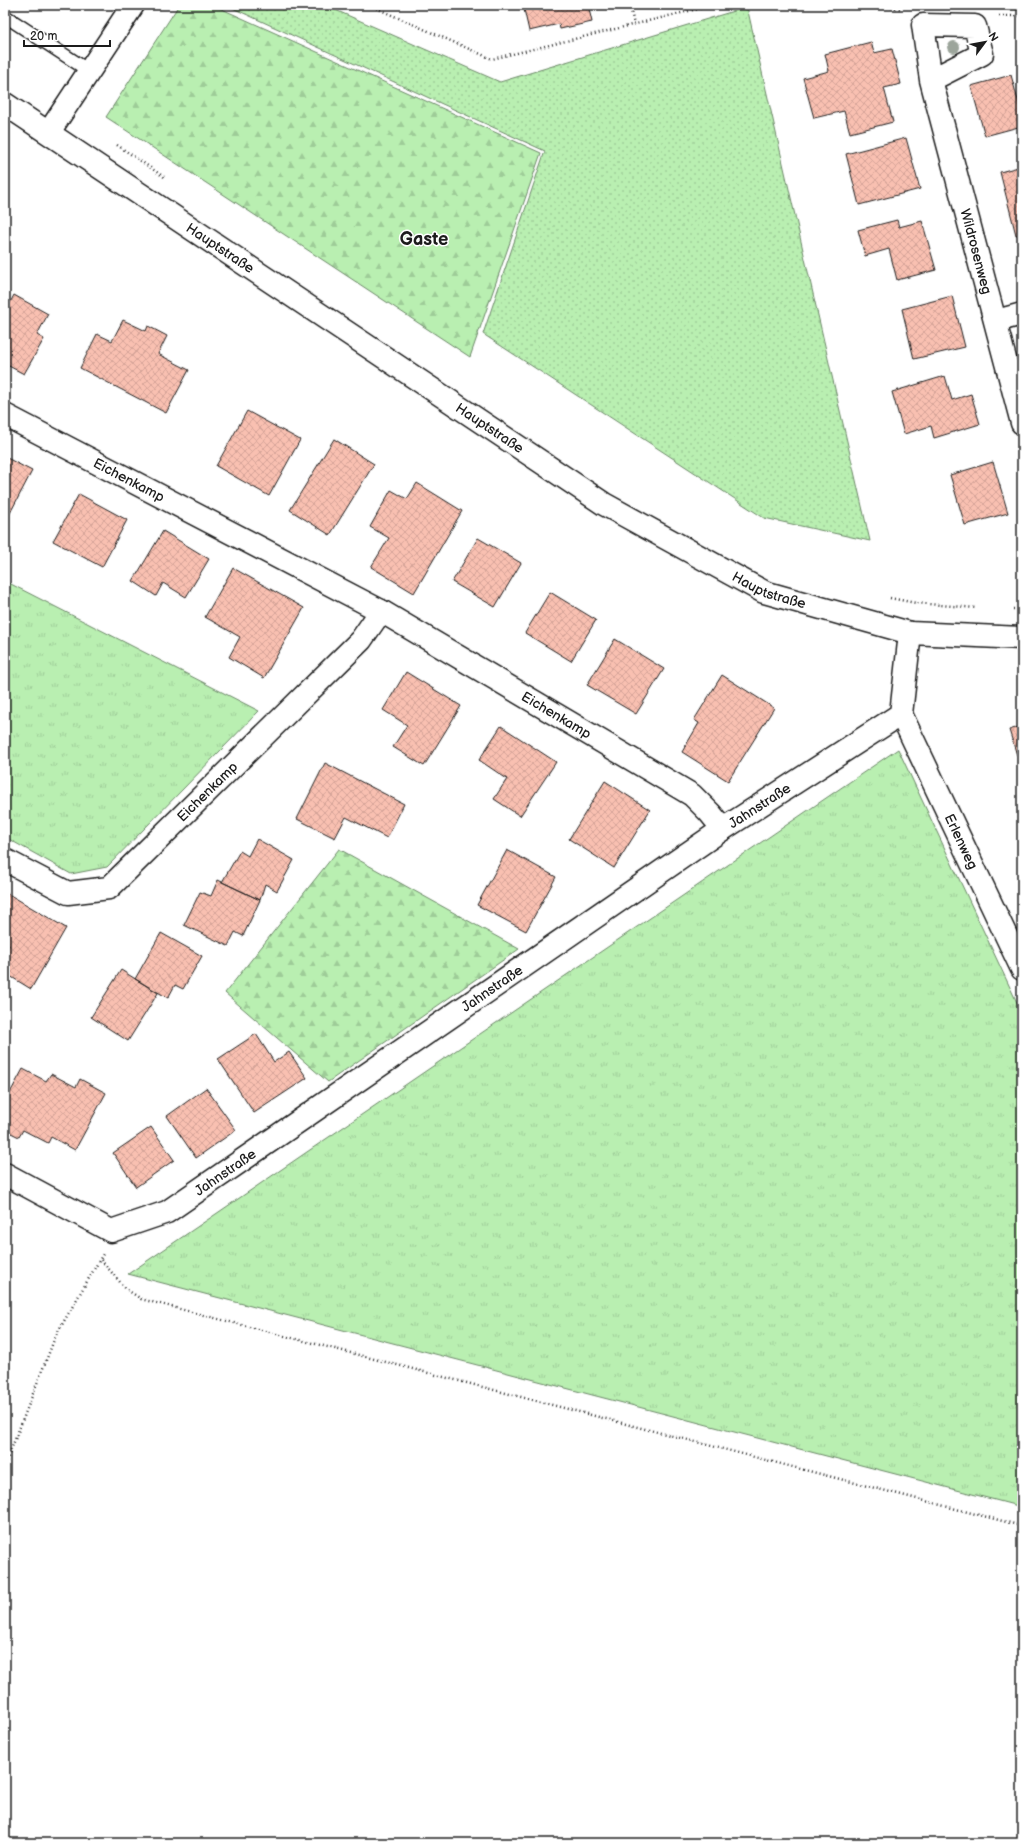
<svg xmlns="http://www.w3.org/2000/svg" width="1027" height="1848" viewBox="0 0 1027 1848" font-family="'Balsamiq Sans',sans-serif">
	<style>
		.grass { fill: url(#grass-tufts); stroke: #6a8666 }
		.forest { fill: url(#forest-firs); stroke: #6a8666 }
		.cemetery { fill: url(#cemetery-stones); stroke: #6a8666 }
		.park { fill: url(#park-dots); stroke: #6a8666 }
		.building { fill: url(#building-cross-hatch); stroke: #1c1c1c }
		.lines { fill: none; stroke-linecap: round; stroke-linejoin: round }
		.service-casing { stroke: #1c1c1c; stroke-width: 15 }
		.minor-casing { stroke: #1c1c1c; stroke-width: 25 }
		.tertiary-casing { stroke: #1c1c1c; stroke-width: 25 }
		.path { stroke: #1c1c1c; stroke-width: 2.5; stroke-dasharray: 1 3; stroke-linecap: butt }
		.service { stroke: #fff; stroke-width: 12 }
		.minor { stroke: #fff; stroke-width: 22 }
		.tertiary { stroke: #fff; stroke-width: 22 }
		.tree { fill: #9ca59b }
		.labels { text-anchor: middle; stroke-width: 3; stroke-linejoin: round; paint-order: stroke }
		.street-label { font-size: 14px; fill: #1c1c1c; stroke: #fff }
		.district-label { font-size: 18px; font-weight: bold; fill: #1c1c1c; stroke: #fff }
	</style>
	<defs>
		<pattern id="grass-tufts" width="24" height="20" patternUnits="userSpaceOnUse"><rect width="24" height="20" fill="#b9efb1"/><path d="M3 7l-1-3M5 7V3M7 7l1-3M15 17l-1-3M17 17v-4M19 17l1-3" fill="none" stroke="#9ecc98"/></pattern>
		<pattern id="forest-firs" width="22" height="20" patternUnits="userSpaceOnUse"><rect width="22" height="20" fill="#b9efb1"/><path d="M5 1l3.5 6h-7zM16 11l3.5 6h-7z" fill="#9ecc98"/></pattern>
		<pattern id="cemetery-stones" width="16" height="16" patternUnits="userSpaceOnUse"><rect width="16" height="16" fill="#b9efb1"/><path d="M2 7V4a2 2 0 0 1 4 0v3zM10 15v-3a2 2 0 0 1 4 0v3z" fill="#9ecc98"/></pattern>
		<pattern id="park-dots" width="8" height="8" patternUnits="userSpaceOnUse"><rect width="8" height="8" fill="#b9efb1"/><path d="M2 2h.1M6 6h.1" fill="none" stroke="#9ecc98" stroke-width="1.8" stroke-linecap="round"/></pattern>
		<pattern id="building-cross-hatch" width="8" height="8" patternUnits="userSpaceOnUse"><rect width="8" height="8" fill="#f9c0b1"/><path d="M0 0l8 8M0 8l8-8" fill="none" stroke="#d5a498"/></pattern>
	</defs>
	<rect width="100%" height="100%" fill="#fff"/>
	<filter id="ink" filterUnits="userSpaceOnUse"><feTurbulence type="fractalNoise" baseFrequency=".025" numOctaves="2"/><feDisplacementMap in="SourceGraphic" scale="8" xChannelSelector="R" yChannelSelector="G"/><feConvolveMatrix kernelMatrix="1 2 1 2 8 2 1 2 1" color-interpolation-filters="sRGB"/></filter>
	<g filter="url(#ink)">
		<path class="grass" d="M5,581L259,711L107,867L71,874L5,837Z
			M898,749L1022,1013V1507L128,1274Z"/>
		<path class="forest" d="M179,5H213L541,153L470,357L106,117Z
			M339,849L519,949L328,1082L225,993Z"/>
		<path class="cemetery" d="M965,5H1022V10Z"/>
		<path class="park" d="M226,5H324L500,82L747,7L870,541L764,518L483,334L545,151Z"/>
		<path class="building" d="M523,5H588L592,22L560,29L559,24L529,31Z
			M871,42L874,53L892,49L901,84L884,88L893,122L850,133L844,111L814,118L803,78L829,71L825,54Z
			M1011,75L1022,115V126L985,136L971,86Z
			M906,138L920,189L859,205L846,154Z
			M1022,166V234L1016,235L1000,172Z
			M897,220L899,227L922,221L936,270L897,280L889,249L865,256L858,230Z
			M14,295L48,314L37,335L44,339L24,374L5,364V312Z
			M952,296L965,347L914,359L902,309Z
			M123,320L146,331L148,326L167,336L158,354L189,370L166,413L80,368L97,334L112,341Z
			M945,376L952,400L971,394L980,424L934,438L931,426L904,434L892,392Z
			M247,411L300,440L269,496L216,466Z
			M334,439L374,464L330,535L290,510Z
			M5,457L32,471L9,515L5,513Z
			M993,462L1008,513L965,525L950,475Z
			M417,483L462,511L414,593L371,567L389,538L370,527L391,490L407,499Z
			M79,494L127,520L102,567L53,541Z
			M163,531L209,559L186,597L163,583L156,596L133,581Z
			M478,538L521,563L495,607L452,582Z
			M233,568L304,608L264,678L229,657L240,637L205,617Z
			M550,592L596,620L571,661L525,633Z
			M615,639L664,669L636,714L587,685Z
			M406,672L461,706L424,766L393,747L407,725L383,710Z
			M722,675L774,708L728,781L682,752L699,723L694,720Z
			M501,726L556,762L520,816L494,799L507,779L479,760Z
			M1022,726V771L1009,730Z
			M325,763L404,804L387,838L346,817L335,838L297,819Z
			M605,781L650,810L614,868L569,839Z
			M257,839L294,860L277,891L265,884L260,900L222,882L240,851L248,856Z
			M507,850L556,877L526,931L477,905Z
			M218,880L260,900L243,936L235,932L228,946L184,925L200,892L211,896Z
			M5,892L66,928L31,989L5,973V953L9,945L5,943Z
			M161,933L202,956L183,989L175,985L168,998L135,979Z
			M121,970L158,993L128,1041L91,1017Z
			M256,1034L274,1062L289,1052L307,1078L254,1113L218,1059Z
			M23,1069L46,1081L51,1074L76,1087L80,1079L106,1093L75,1150L51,1137L48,1143L23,1130L19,1137L5,1130V1102Z
			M206,1088L236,1130L196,1158L167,1116Z
			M151,1127L174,1160L136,1187L113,1153Z"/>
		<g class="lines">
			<defs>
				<path id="service" d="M5,16L89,71"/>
				<g id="minor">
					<path id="s1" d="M931,80L982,54L975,26L923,25L931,80L1022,423"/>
					<path d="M49,132L133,5"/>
					<path d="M996,321L1022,314"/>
					<path id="s2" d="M5,415L381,611L692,795L710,813L723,829"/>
					<path id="s3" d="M901,714L1022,969"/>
					<path id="s4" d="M5,860L68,893L109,888L361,640L381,611"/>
					<path id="s5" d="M5,1174L111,1231L167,1212L723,829L901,714L910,633"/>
				</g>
				<g id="tertiary">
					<path id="s6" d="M5,104L604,504L764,592L910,633L1022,638"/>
				</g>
			</defs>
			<use href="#service" class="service-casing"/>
			<use href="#minor" class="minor-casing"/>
			<use href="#tertiary" class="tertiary-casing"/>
			<path class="path" d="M369,5L492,59L714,5
				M630,5L634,25
				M871,5L902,9
				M999,16H1022
				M5,74L11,78
				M117,145L164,177
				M890,598L916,603L976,608
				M1013,609H1022
				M101,1260L126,1289L141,1299L1022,1526
				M5,1465L56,1335L103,1254"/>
			<use href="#service" class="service"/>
			<use href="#minor" class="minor"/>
			<use href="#tertiary" class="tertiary"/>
		</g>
		<circle class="tree" cx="954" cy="47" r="6"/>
	</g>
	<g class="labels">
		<g class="street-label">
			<text dy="5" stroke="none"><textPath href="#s6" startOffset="259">Hauptstraße</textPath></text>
			<text dy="5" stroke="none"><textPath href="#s1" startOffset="371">Wildrosenweg</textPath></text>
			<text dy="5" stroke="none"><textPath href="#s6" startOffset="583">Hauptstraße</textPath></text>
			<text dy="5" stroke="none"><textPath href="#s2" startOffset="140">Eichenkamp</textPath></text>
			<text dy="5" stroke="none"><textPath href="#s6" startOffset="907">Hauptstraße</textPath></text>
			<text dy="5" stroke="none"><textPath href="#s2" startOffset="628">Eichenkamp</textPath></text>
			<text dy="5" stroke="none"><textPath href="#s4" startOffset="250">Eichenkamp</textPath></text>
			<text dy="5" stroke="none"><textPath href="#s5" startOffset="898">Jahnstraße</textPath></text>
			<text dy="5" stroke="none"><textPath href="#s3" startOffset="141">Erlenweg</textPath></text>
			<text dy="5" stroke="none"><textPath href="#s5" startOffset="574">Jahnstraße</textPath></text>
			<text dy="5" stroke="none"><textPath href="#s5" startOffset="250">Jahnstraße</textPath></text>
		</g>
		<g class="district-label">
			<text x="424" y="245">Gaste</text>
		</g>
	</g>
	<rect width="1027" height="1848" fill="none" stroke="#fff" stroke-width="20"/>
	<rect x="10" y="10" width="1007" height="1828" fill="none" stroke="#1c1c1c" stroke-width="1.5" filter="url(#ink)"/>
	<g transform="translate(985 42) rotate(58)" stroke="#ffffff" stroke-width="3" paint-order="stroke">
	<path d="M0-3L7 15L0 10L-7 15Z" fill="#1c1c1c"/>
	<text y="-6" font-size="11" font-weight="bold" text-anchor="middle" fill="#1c1c1c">N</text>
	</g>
	<path d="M24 40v6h86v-6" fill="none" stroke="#1c1c1c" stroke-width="2"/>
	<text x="30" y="40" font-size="12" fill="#1c1c1c" stroke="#ffffff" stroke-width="3" paint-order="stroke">20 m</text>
</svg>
